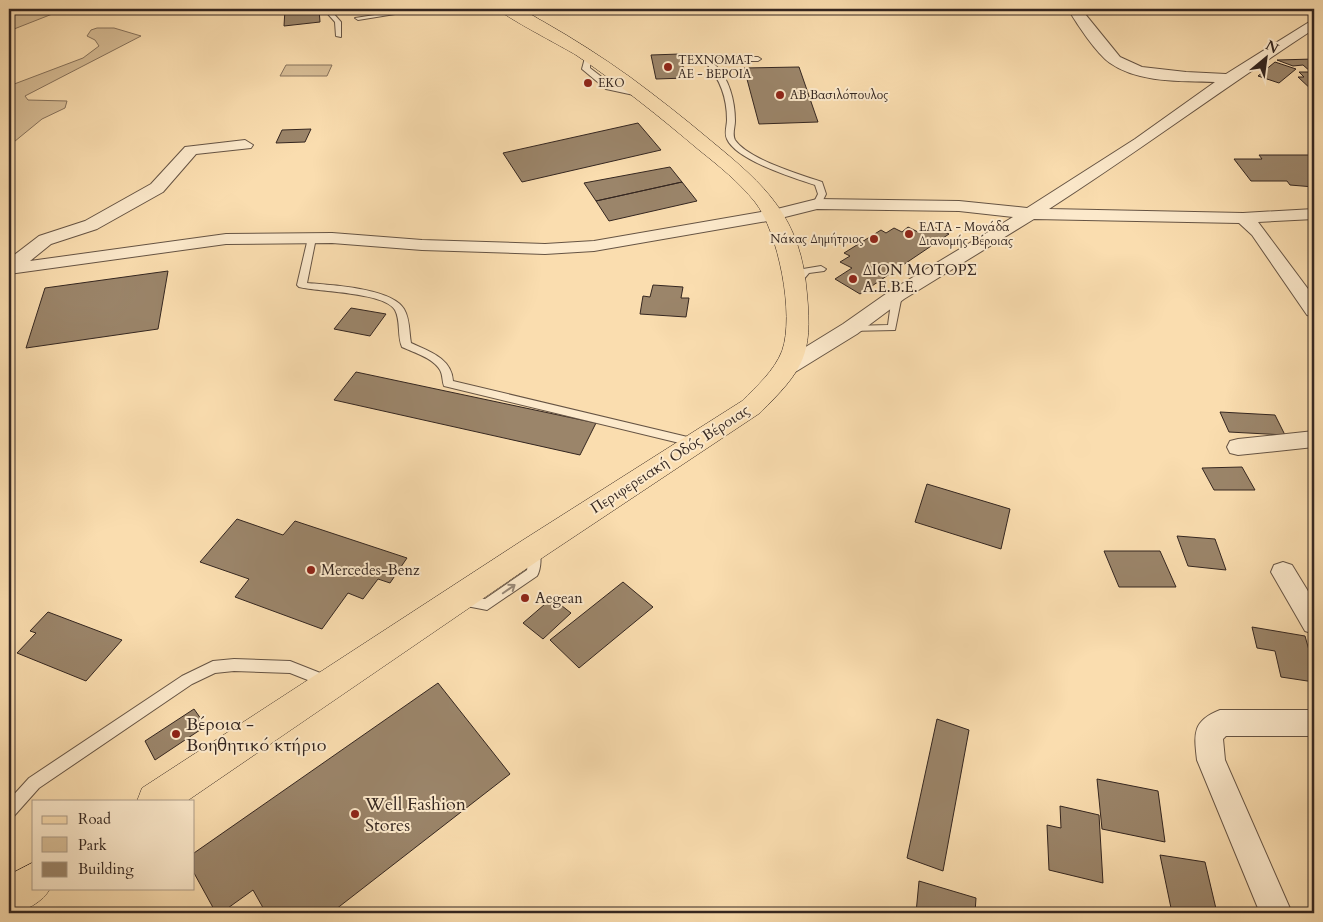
<svg xmlns="http://www.w3.org/2000/svg" width="1323" height="922" viewBox="0 0 1323 922" font-family="Cardo,serif">
	<style>
		.green { fill: #d8be97; stroke: #86725c }
		.building { fill: #9b856a; stroke: #342620 }
		.lines { fill: none; stroke-linecap: round; stroke-linejoin: round }
		.lane-casing { stroke: #665444; stroke-width: 2 }
		.street-casing { stroke: #665444; stroke-width: 2 }
		.primary-casing { stroke: #342620; stroke-width: 1 }
		.lane { fill: #fce9cb; fill-rule: evenodd }
		.street { fill: #fce9cb; fill-rule: evenodd }
		.primary { fill: #faddaf; fill-rule: evenodd }
		.oneway { stroke: #988876 }
		.poi-dot { fill: #8f2418; stroke: #fce9cb; stroke-width: 2 }
		.labels { text-anchor: middle; stroke-width: 4; stroke-linejoin: round; paint-order: stroke }
		.far-poi-label { font-size: 12px; fill: #342620; stroke: #fce9cb; text-anchor: start }
		.poi-label { font-size: 15px; fill: #342620; stroke: #fce9cb; text-anchor: start }
		.street-label { font-size: 15px; fill: #342620; stroke: #fce9cb }
		.near-poi-label { font-size: 18px; fill: #342620; stroke: #fce9cb; text-anchor: start }
	</style>
	<rect width="100%" height="100%" fill="#faddaf"/>
	<filter id="stains"><feTurbulence type="fractalNoise" baseFrequency=".004" numOctaves="4"/><feColorMatrix values="0 0 0 0 .2 0 0 0 0 .09 0 0 0 0 .02 0 0 0 .5 -.17"/></filter>
	<radialGradient id="worn" r=".72"><stop offset=".6" stop-color="#630" stop-opacity="0"/><stop offset="1" stop-color="#630" stop-opacity=".3"/></radialGradient>
	<path class="green" d="M25,9H65L9,31V15Z
		M97,28H114L141,36L25,96L28,100L67,101L65,108L42,119L9,146V86L83,58L99,46L95,40L87,36L91,30Z
		M286,65H332L327,76H280Z"/>
	<path class="building" d="M285,9H319L320,22L284,26Z
		M680,54L686,78L656,79L651,55Z
		M1314,59V92L1298,77H1304L1299,72H1311L1303,65L1293,66L1277,60Z
		M1275,62L1296,69L1279,83L1258,76Z
		M799,67L818,122L759,124L744,68Z
		M638,123L661,150L522,182L503,153Z
		M311,129L305,142L276,143L282,130Z
		M1259,155H1314V187L1290,185L1287,181H1251L1234,159H1262Z
		M670,167L682,182L596,201L584,183Z
		M682,182L697,201L609,221L596,201Z
		M929,225L949,234L860,294L835,279L852,268L840,262L850,256L844,253L881,230L886,233L894,228L902,232L908,227L918,232Z
		M168,271L158,329L26,348L45,288Z
		M653,285L683,287L681,298H689L686,317L640,314L643,296L650,297Z
		M351,308L386,314L370,336L334,329Z
		M356,372L596,423L580,455L334,400Z
		M1220,412L1275,415L1285,435L1229,432Z
		M1242,467L1255,490H1214L1202,468Z
		M927,484L1010,509L1001,549L915,522Z
		M237,519L283,535L295,521L407,558L390,583L378,579L363,599L348,593L322,629L235,597L249,579L200,562Z
		M1177,536L1215,539L1226,570L1188,566Z
		M1104,551H1160L1176,587H1119Z
		M623,582L653,607L579,668L550,640Z
		M552,598L571,613L543,639L523,623Z
		M48,612L122,640L86,681L17,653L36,633L30,631Z
		M1252,627L1305,636L1314,668V682L1281,677L1275,651L1257,648Z
		M438,683L510,774L331,913H266L253,890L221,913H216L194,873V853Z
		M194,709L206,726L155,760L145,741Z
		M937,719L969,730L943,871L907,858Z
		M1097,779L1158,791L1165,842L1102,829Z
		M1060,806L1099,815L1103,883L1049,870L1047,825L1061,828Z
		M1160,855L1205,862L1217,913L1171,908Z
		M919,881L976,898L975,913H916Z"/>
	<g class="lines">
		<defs>
			<path id="lane" d="M327,9H333V13L341,22V37L336,36L335,22L327,13Z
				M386,9H392L395,14L358,20L355,18L388,13Z
				M586,54L591,55L590,68L612,85L643,93V97L606,89L582,69Z
				M722,57H758L761,59L758,61H722L714,64C729,77 735,101 735,121C735,127 732,134 735,140C748,159 800,175 822,182L826,194L820,206L817,207L813,204L818,194L815,185C794,178 736,160 727,139C724,133 727,126 727,120C727,97 720,79 706,63Z
				M312,235L316,238L307,283C330,285 392,288 404,309C410,319 409,332 411,343C428,351 452,358 453,381L696,439L702,443L696,447L444,386C442,381 443,375 440,370C433,358 415,353 402,347C397,336 401,321 395,310C384,292 319,292 299,287L297,285L308,238Z
				M821,266L826,269L824,271L809,273L798,286H792L790,284L803,269Z
				M897,292L902,295L895,330L849,331L847,329L849,327L852,326L888,325L892,295Z
				M534,546L538,548C542,554 541,569 537,576L487,610L456,604L455,600L456,596L461,595L485,599L527,570L530,548Z
				M234,659L290,661L333,678L335,682L333,686L328,688L290,673L234,671L215,673L192,684L39,788L14,816L9,818V800L29,778L182,676L213,661Z"/>
			<path id="street" d="M1068,9H1081L1120,57L1142,67L1186,72L1226,74L1314,19V29C1225,87 1139,151 1049,209L1243,213L1314,209V219L1258,222L1314,297V317L1307,315L1252,235L1239,223L1034,219L904,299L857,334L792,374L785,376L778,374L775,369L778,364L843,324L890,291L1013,217L959,211L817,209L773,220L594,251L545,254L422,250L332,243L226,244L9,274V259L39,236L85,221L151,184L185,147L245,140L253,145L251,148L196,154L163,192L97,229L51,244L30,261L226,234L332,233L422,240L545,244L594,241L773,210L817,199L959,201L1027,208L1135,139L1215,82C1182,81 1138,83 1110,63C1096,53 1077,24 1068,9Z
				M1314,431V447L1238,455L1230,453L1227,447L1230,441L1238,439Z
				M1283,562L1292,565L1314,601V634L1305,631L1271,572L1274,565Z
				M1220,710H1314V736H1226L1223,739L1225,760L1292,913H1260L1197,760C1194,734 1192,721 1220,710Z"/>
			<path id="primary" d="M498,9C504,9 511,8 517,9C526,10 536,18 544,22C574,39 602,57 630,77C657,97 684,118 710,140C766,186 801,217 807,294C813,356 803,370 760,413L545,556L187,801H137L142,788L523,540L742,401C757,386 774,371 782,351C795,315 778,231 755,202C739,182 719,166 699,150C660,117 619,84 576,55C563,47 503,16 498,9Z
				M34,862V888H50C45,901 23,913 9,913V875Z"/>
		</defs>
		<use href="#lane" class="lane-casing"/>
		<use href="#street" class="street-casing"/>
		<use href="#primary" class="primary-casing"/>
		<use href="#lane" class="lane"/>
		<use href="#street" class="street"/>
		<use href="#primary" class="primary"/>
	</g>
	<defs><path id="oneway-shaft" d="M-6 0H5M1.5-3L5.5 0L1.5 3" fill="none" stroke-width="1.6" stroke-linecap="round" stroke-linejoin="round" transform="scale(1.25)"/></defs>
	<use class="oneway" href="#oneway-shaft" transform="translate(509 589) rotate(-35)"/>
	<g class="poi-dot">
		<circle cx="668" cy="67" r="5"/>
		<circle cx="588" cy="83" r="5"/>
		<circle cx="780" cy="95" r="5"/>
		<circle cx="909" cy="234" r="5"/>
		<circle cx="874" cy="239" r="5"/>
		<circle cx="853" cy="279" r="5"/>
		<circle cx="311" cy="570" r="5"/>
		<circle cx="525" cy="598" r="5"/>
		<circle cx="176" cy="734" r="5"/>
		<circle cx="355" cy="814" r="5"/>
	</g>
	<g class="labels">
		<g class="far-poi-label">
			<text x="678" y="64">ΤΕΧΝΟΜΑΤ<tspan x="678" dy="14">ΑΕ - ΒΕΡΟΙΑ</tspan></text>
			<text x="598" y="87">EKO</text>
			<text x="790" y="99">ΑΒ Βασιλόπουλος</text>
			<text x="919" y="231">ΕΛΤΑ - Μονάδα<tspan x="919" dy="14">Διανομής Βέροιας</tspan></text>
			<text x="864" y="243" text-anchor="end">Νάκας Δημήτριος</text>
		</g>
		<g class="poi-label">
			<text x="863" y="275">ΔΙΟΝ ΜΟΤΟΡΣ<tspan x="863" dy="17">Α.Ε.Β.Ε.</tspan></text>
			<text x="321" y="575">Mercedes-Benz</text>
			<text x="535" y="603">Aegean</text>
		</g>
		<g class="street-label">
			<text transform="translate(670 459) rotate(-33)" y="5">Περιφερειακή Οδός Βέροιας</text>
		</g>
		<g class="near-poi-label">
			<text x="186" y="730">Βέροια -<tspan x="186" dy="21">Βοηθητικό κτήριο</tspan></text>
			<text x="365" y="810">Well Fashion<tspan x="365" dy="21">Stores</tspan></text>
		</g>
	</g>
	<rect width="1323" height="922" fill="none" stroke="#faddaf" stroke-width="30"/>
	<rect x="10" y="10" width="1303" height="902" fill="none" stroke="#342620" stroke-width="2.5"/>
	<rect x="15" y="15" width="1293" height="892" fill="none" stroke="#342620"/>
	<rect x="32" y="800" width="162" height="90" fill="#fce9cb" stroke="#ac9b87"/>
	<rect x="42" y="816" width="25" height="8" fill="#faddaf" stroke="#ac9b87"/>
	<text x="78" y="824" font-size="15" fill="#342620">Road</text>
	<rect x="42" y="837" width="25" height="15" fill="#d8be97" stroke="#ac9b87"/>
	<text x="78" y="850" font-size="15" fill="#342620">Park</text>
	<rect x="42" y="862" width="25" height="15" fill="#9b856a" stroke="#ac9b87"/>
	<text x="78" y="874" font-size="15" fill="#342620">Building</text>
	<g transform="translate(1266 58) rotate(29)" stroke="#fce9cb" stroke-width="4" paint-order="stroke">
	<path d="M0-4L9 19L0 12L-9 19Z" fill="#342620"/>
	<text y="-8" font-size="14" font-weight="bold" text-anchor="middle" fill="#342620">N</text>
	</g>
	<rect width="100%" height="100%" filter="url(#stains)"/>
	<rect width="100%" height="100%" fill="url(#worn)"/>
</svg>
